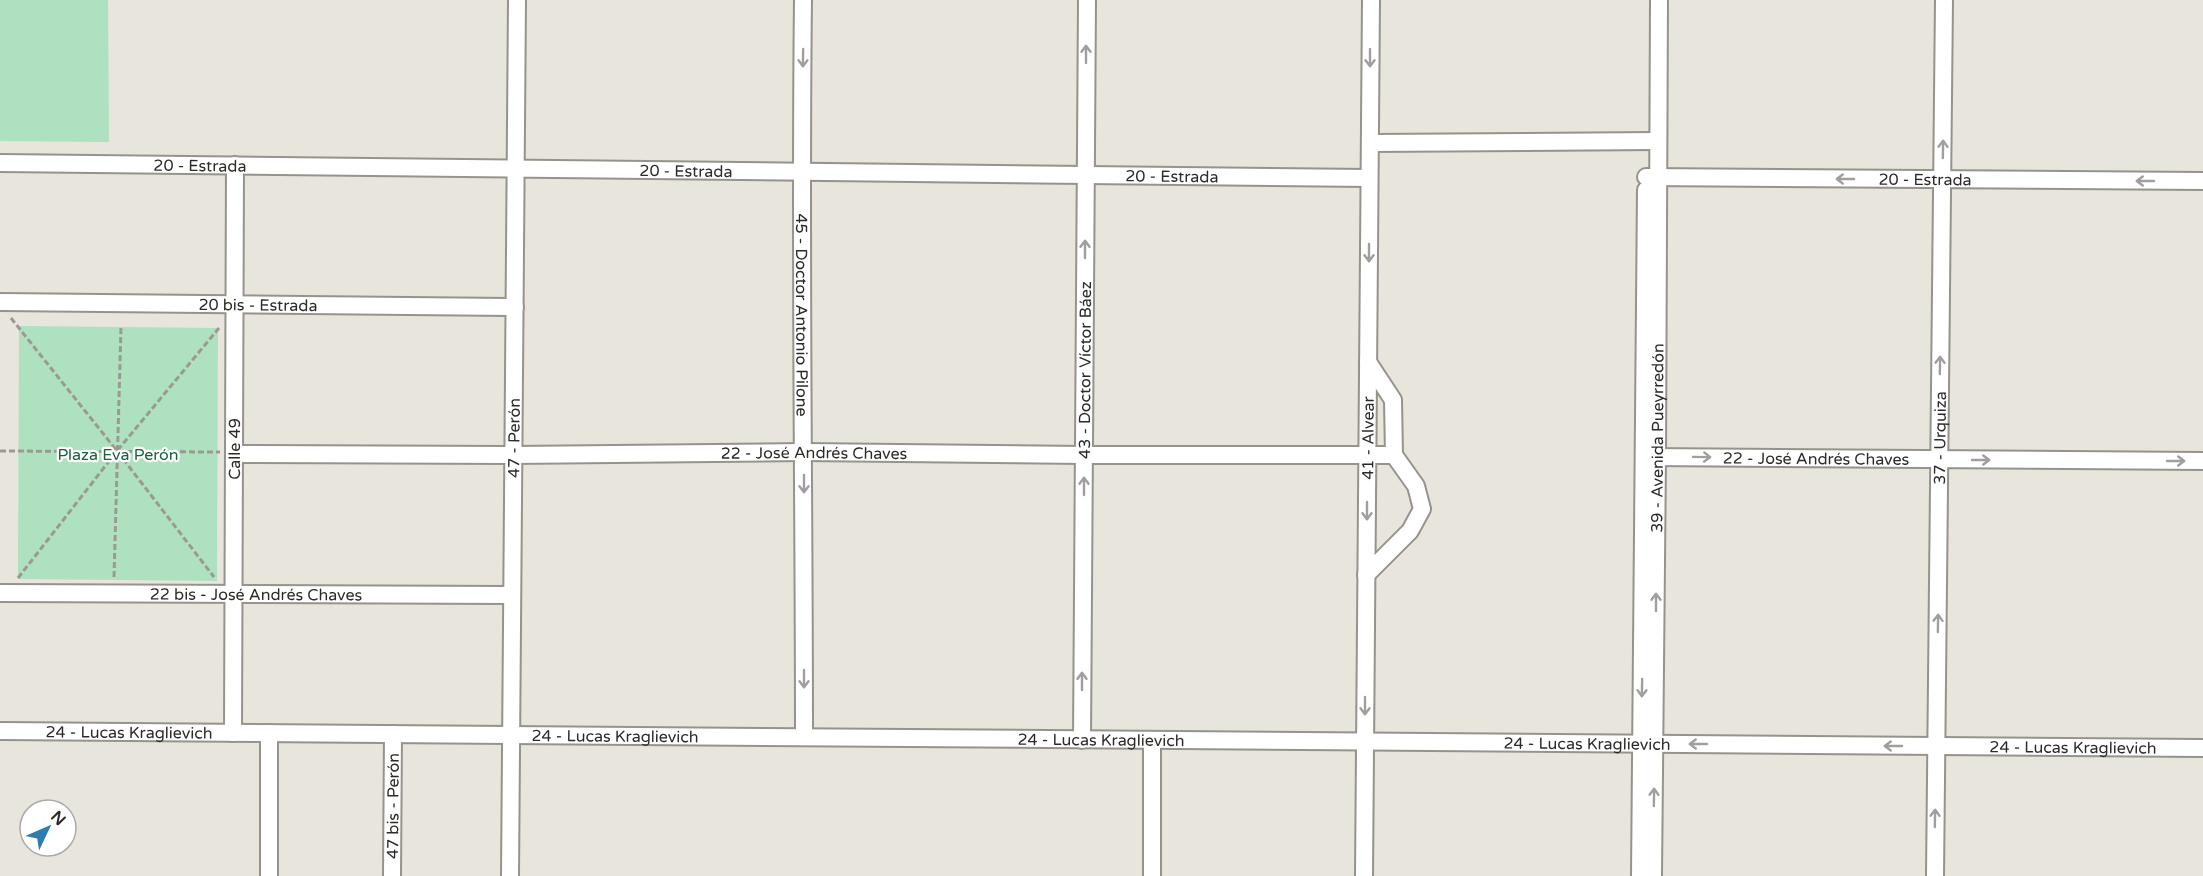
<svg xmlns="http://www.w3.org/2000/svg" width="2203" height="876" viewBox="0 0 2203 876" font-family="'Varela Round',sans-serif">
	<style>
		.green { fill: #aee1bf }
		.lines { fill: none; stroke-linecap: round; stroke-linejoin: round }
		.minor-casing { stroke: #95938b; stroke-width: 20 }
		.path { stroke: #9b9992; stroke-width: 3; stroke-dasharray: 6 3; stroke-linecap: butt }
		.minor { stroke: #fff; stroke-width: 16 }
		.oneway { stroke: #a09f9e }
		.labels { text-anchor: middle; stroke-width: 4.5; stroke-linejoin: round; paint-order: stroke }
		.street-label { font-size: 16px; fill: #2b2a27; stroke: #fff }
		.park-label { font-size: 16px; fill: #16623b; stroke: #fff }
	</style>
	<rect width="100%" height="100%" fill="#e8e5dc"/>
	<path class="green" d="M0,0H108L109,142L0,141Z
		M19,326L218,328L217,581L18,579Z"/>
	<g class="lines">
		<defs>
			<g id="minor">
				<path id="s1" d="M803,0C800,246 804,492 804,737"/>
				<path d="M1370,143L1657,141"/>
				<path id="s2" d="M0,163L1369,178"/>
				<path id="s3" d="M1646,177L2203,181"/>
				<path id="s4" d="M0,302L515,307"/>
				<path id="s5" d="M234,454L513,455L804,452L1084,455H1394"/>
				<path id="s6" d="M1648,457L2203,461"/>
				<path d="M1366,575L1410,531L1422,509L1416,486L1394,455L1393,400L1368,362"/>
				<path id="s7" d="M0,593L512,595"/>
				<path id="s8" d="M0,731L2203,748"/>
				<path id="s9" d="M233,733L235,165"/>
				<path id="s10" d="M1082,740L1087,0"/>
				<path d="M269,876V733"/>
				<path id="s11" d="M392,876L393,734"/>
				<path id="s12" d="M510,876L517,0"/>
				<path d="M1152,876V740"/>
				<path id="s13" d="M1364,876L1371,0"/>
				<path d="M1640,876L1646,190"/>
				<path id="s14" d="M1653,876L1657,457L1659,0"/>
				<path id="s15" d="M1935,876L1944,0"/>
			</g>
		</defs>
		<use href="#minor" class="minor-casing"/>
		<path class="path" d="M11,318L117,451L214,577
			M0,451L220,452
			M114,577L121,327
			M18,578L117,451L219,328"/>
		<use href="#minor" class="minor"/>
	</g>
	<defs><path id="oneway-shaft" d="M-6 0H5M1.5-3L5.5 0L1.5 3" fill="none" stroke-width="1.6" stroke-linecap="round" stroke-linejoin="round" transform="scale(1.5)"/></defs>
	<g class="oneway">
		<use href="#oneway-shaft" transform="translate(1086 54) rotate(-90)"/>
		<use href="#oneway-shaft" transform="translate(803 58) rotate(91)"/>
		<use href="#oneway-shaft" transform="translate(1370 58) rotate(90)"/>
		<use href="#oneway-shaft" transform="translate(1943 149) rotate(-89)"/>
		<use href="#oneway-shaft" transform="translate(1845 179) rotate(-180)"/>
		<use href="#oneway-shaft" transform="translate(2145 181) rotate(-180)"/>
		<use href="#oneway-shaft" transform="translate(1085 249) rotate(-90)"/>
		<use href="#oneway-shaft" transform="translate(1369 253) rotate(90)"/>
		<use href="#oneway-shaft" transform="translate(1940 365) rotate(-89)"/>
		<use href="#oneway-shaft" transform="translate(1702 457) rotate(1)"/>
		<use href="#oneway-shaft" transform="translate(1981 460)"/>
		<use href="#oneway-shaft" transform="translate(2176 461)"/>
		<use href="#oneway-shaft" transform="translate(804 484) rotate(90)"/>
		<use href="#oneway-shaft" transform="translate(1084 486) rotate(-90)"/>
		<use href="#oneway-shaft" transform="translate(1367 511) rotate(90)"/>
		<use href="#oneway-shaft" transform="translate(1656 602) rotate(-90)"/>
		<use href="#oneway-shaft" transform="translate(1938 623) rotate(-89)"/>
		<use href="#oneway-shaft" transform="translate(804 679) rotate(90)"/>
		<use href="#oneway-shaft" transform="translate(1082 681) rotate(-90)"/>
		<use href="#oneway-shaft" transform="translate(1642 688) rotate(91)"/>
		<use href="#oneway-shaft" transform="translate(1365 706) rotate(90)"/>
		<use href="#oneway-shaft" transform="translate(1698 744) rotate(-180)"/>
		<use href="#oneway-shaft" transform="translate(1893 746) rotate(-180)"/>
		<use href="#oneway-shaft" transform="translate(1654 797) rotate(-89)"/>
		<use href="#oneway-shaft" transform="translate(1935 818) rotate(-89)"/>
	</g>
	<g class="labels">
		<g class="street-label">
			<text dy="6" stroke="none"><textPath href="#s2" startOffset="200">20 - Estrada</textPath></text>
			<text dy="6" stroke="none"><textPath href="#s2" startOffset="686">20 - Estrada</textPath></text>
			<text dy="6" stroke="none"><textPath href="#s2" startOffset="1172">20 - Estrada</textPath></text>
			<text dy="6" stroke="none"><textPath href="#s3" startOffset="279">20 - Estrada</textPath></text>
			<text dy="6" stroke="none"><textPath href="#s4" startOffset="258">20 bis - Estrada</textPath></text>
			<text dy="6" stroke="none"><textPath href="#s1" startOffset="315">45 - Doctor Antonio Pilone</textPath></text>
			<text dy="6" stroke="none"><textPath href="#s10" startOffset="370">43 - Doctor Víctor Báez</textPath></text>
			<text dy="6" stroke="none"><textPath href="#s12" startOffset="438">47 - Perón</textPath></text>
			<text dy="6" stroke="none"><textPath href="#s13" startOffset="438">41 - Alvear</textPath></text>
			<text dy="6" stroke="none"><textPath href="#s14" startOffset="438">39 - Avenida Pueyrredón</textPath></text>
			<text dy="6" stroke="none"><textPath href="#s15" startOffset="438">37 - Urquiza</textPath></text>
			<text dy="6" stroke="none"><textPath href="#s9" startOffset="284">Calle 49</textPath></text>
			<text dy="6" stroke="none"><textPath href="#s5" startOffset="580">22 - José Andrés Chaves</textPath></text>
			<text dy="6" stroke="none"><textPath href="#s6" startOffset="168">22 - José Andrés Chaves</textPath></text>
			<text dy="6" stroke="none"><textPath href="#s7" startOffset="256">22 bis - José Andrés Chaves</textPath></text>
			<text dy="6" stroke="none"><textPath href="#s8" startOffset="129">24 - Lucas Kraglievich</textPath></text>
			<text dy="6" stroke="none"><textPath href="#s8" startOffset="615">24 - Lucas Kraglievich</textPath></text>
			<text dy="6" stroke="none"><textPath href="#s8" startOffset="1101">24 - Lucas Kraglievich</textPath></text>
			<text dy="6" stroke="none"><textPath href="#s8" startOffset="1587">24 - Lucas Kraglievich</textPath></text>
			<text dy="6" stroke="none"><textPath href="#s8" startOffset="2073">24 - Lucas Kraglievich</textPath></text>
			<text dy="6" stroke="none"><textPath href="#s11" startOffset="70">47 bis - Perón</textPath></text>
		</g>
		<g class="park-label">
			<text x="118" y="460">Plaza Eva Perón</text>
		</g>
	</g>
	<g transform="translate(48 828) rotate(46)"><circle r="28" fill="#ffffff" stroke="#aaaaa9" stroke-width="1.5"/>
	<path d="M0-4.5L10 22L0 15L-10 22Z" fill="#2d7daf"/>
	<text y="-9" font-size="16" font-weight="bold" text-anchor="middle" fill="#2b2a27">N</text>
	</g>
</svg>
